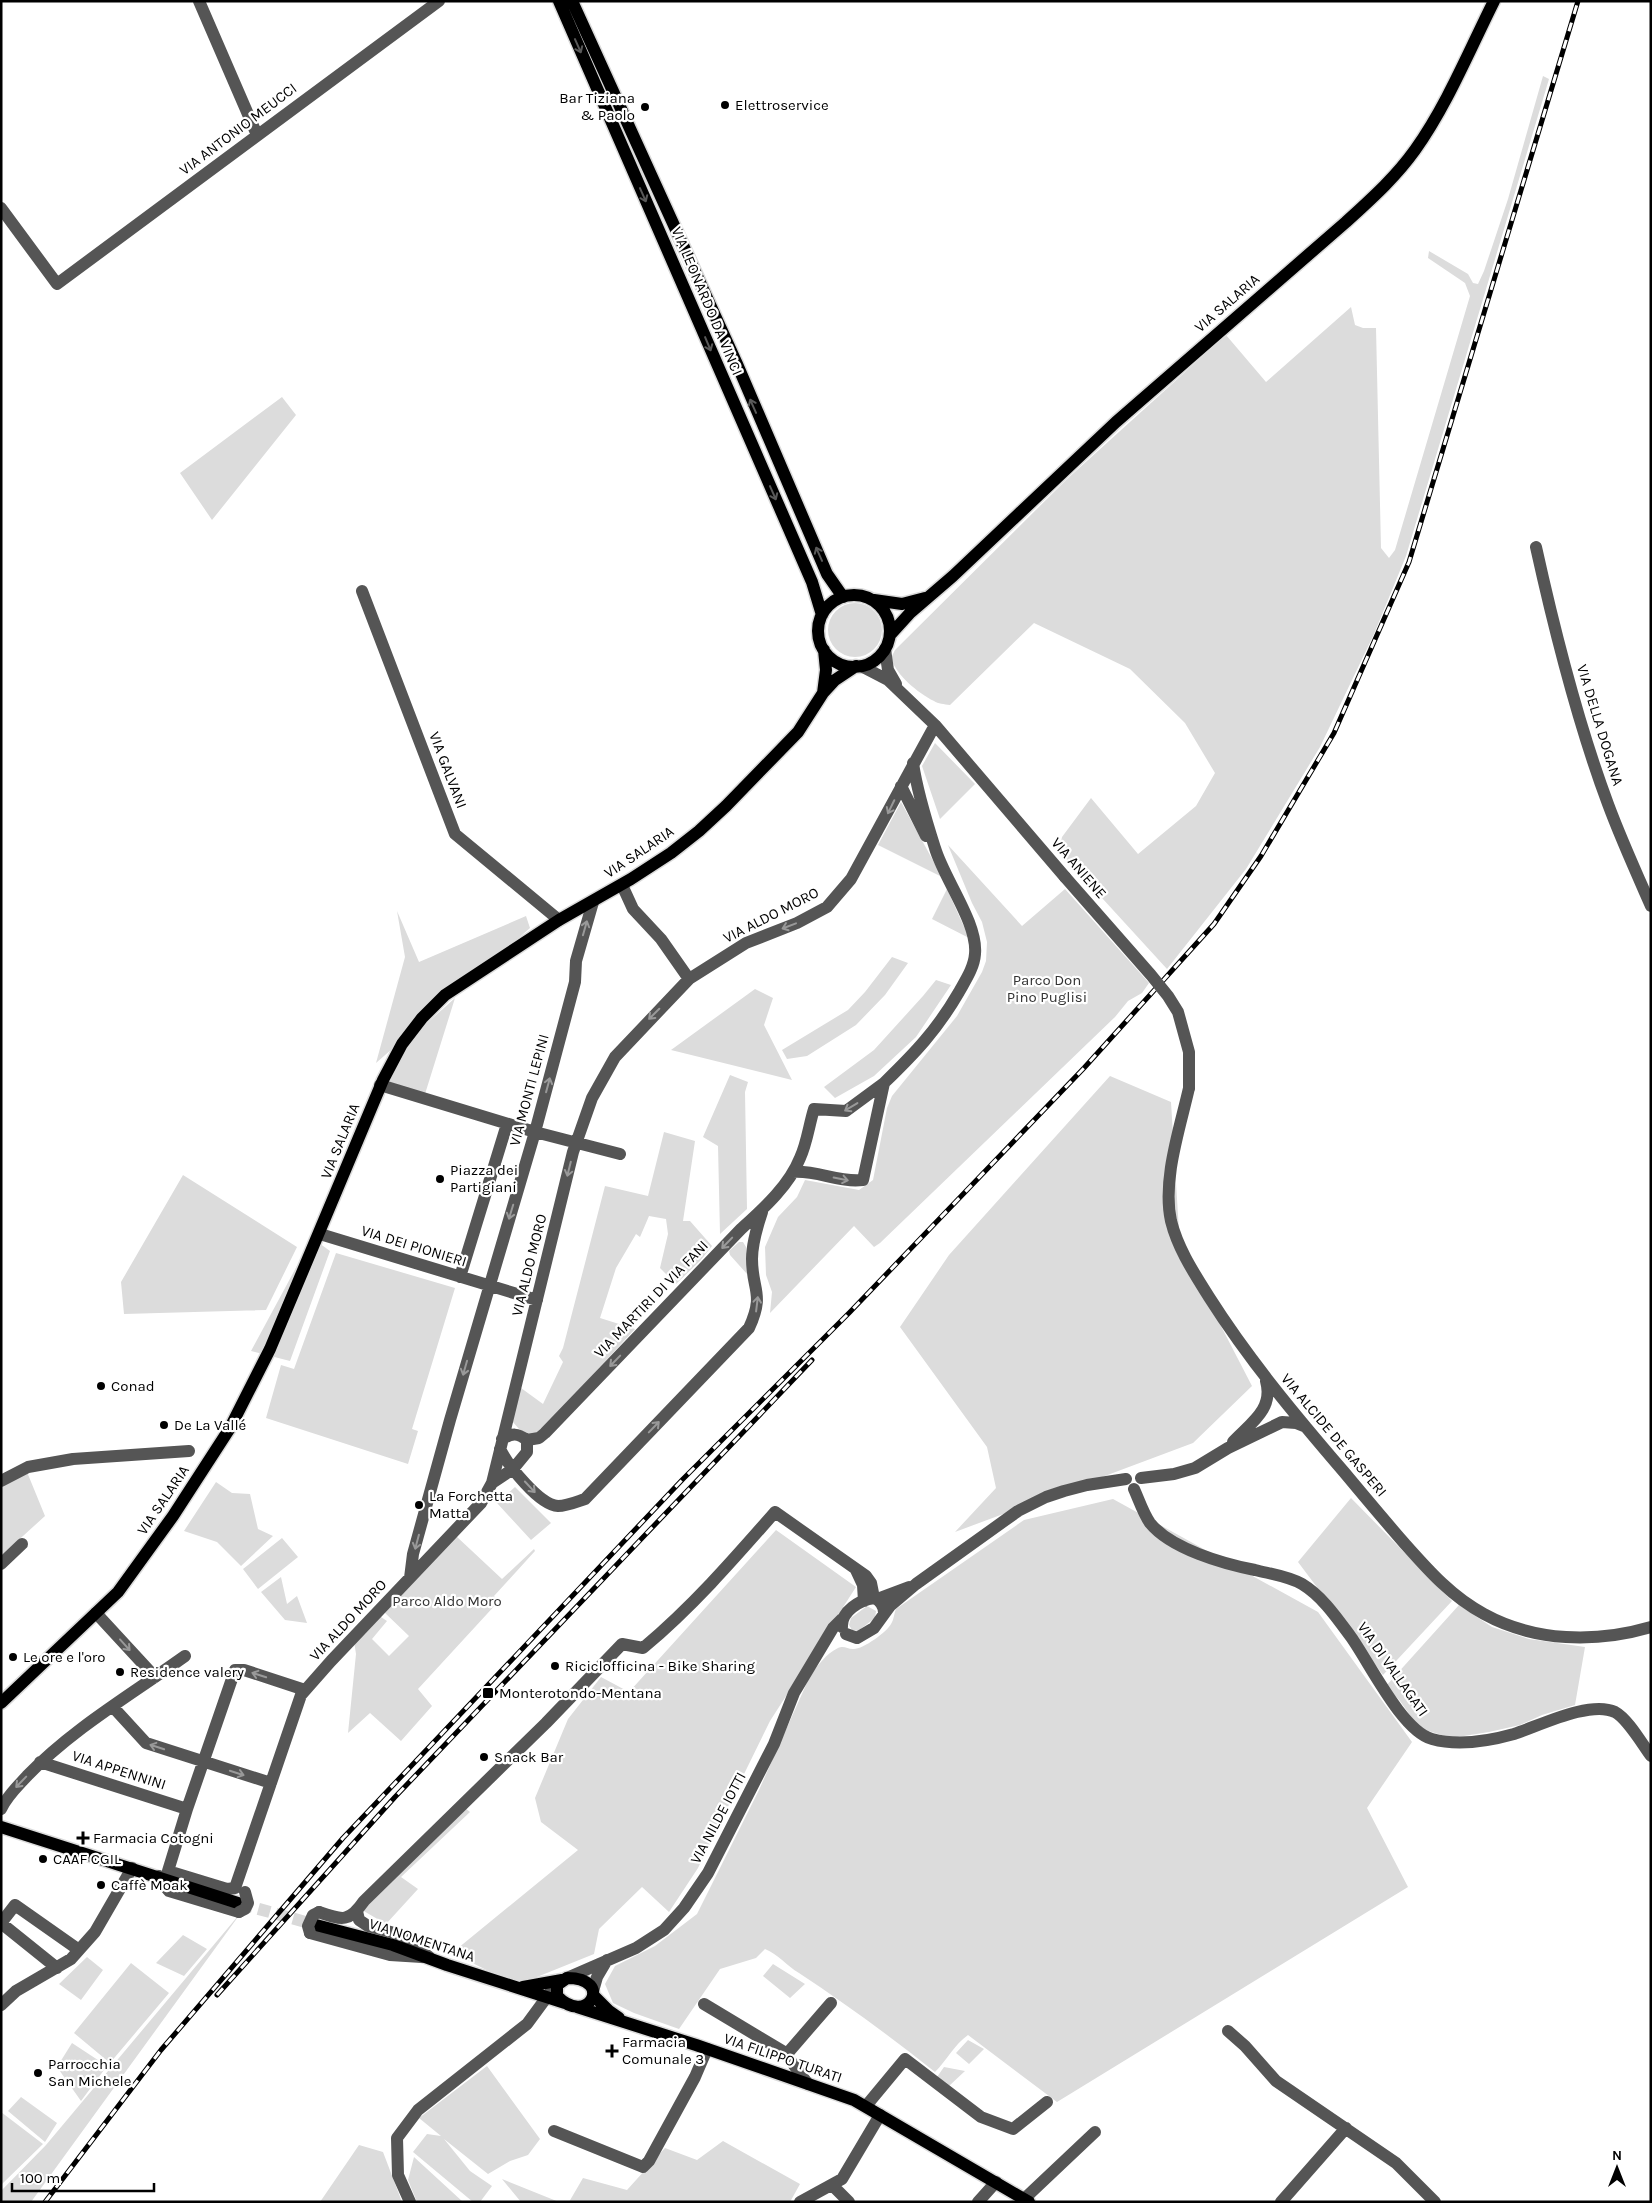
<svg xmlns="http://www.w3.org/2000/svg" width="1652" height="2203" viewBox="0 0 1652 2203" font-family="Karla,sans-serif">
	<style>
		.green { fill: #dcdcdc }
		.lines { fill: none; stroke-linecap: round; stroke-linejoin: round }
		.major-tunnel { stroke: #d9d9d9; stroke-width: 12; stroke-dasharray: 12 6; stroke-linecap: butt }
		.major-casing { stroke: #dbdbdb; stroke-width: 15 }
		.minor { stroke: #555; stroke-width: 12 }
		.major { stroke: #000; stroke-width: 12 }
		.rail-casing { stroke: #000; stroke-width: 5 }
		.rail { stroke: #fff; stroke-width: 3; stroke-dasharray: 9; stroke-linecap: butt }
		.minor-bridge { stroke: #555; stroke-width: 12 }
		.oneway { stroke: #595959 }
		.oneway2 { stroke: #999 }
		.poi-dot { fill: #000; stroke: #fff; stroke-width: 2 }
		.labels { text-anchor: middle; stroke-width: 4.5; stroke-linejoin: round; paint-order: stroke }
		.poi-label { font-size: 15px; fill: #000; stroke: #fff; text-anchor: start }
		.street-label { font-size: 15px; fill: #000; stroke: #fff }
		.park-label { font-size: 15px; fill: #333; stroke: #fff }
	</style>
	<rect width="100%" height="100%" fill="#fff"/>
	<path class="green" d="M1543,76L1549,79L1406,556L1374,634L1320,747L1246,869L1167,969L1059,851L1062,837L1091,798L1138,854L1196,806L1215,773L1185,723L1130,669L1034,623L950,705C944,704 938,704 934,701C918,693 896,675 891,658L895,650L1067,479L1226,335L1266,382L1351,307L1355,325L1363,328H1376L1381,548L1389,558L1395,550L1470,296L1465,283L1428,258L1429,251L1468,274L1473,283L1478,284L1484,271L1508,199Z
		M282,397L296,415L212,520L180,473Z
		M828 630a27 27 0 1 1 54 0a27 27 0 1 1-54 0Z
		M935,743L975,784L940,819L922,766Z
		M901,802L942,877L878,845Z
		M948,845L1022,926L1065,889L1149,983L1142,993L1128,1001L1115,1017L880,1243L874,1247L854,1226L770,1313L772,1292L766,1275L765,1247L778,1217L797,1197L805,1180L859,1190L873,1180L887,1108L892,1096L957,1016L982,972L986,961L987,942L982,922L972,903Z
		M947,889L969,938L932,919Z
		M397,911L419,962L526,916L530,928L376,1063L405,957Z
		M892,957L908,963L885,995L856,1025L807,1056L787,1059L782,1050L848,1010L865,992Z
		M936,980L951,985L916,1037L874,1076L835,1098L824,1087L874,1050L923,996Z
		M755,989L773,998L764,1025L792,1080L671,1050Z
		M455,998L425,1094L385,1082L416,1033Z
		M730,1075L748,1082L745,1092L747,1209L720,1234L718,1146L703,1137Z
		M1110,1076L1171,1102L1180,1247L1252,1386L1193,1443L955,1532L996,1488L987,1447L900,1327L949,1255Z
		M664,1132L695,1141L683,1221H690L712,1246L700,1261L676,1284L660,1268L668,1234L666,1219L649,1216L640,1237L636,1234L616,1268L600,1318L635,1329L538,1434L527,1438L512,1421L521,1388L543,1404L563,1362L559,1356L563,1348L605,1186L648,1196Z
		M183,1175L297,1247L266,1310L124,1314L121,1282Z
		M312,1238L330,1251L290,1361L251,1351Z
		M739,1242H743L746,1247L747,1274L730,1255L729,1251Z
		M336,1253L455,1288L412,1429L418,1431L408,1464L266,1418L281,1365L294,1369Z
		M27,1472L45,1516L1,1556V1487Z
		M216,1482L232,1493L250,1494L258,1529L273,1536L241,1566L217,1542L184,1531Z
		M515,1487L551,1523L531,1540L497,1503Z
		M1351,1498L1452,1601L1383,1675L1298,1562Z
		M1113,1499L1318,1612L1412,1742L1367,1808L1408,1887L1057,2102L968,2035C954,2045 947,2060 935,2072C891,2037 846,2004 799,1973C787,1966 778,1954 765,1949L756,1958L720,1969L679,2029L634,2013L613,2003L605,1984L615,1966L655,1946L697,1914L759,1790L810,1676C818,1665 826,1654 838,1648C844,1645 847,1649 853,1649C862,1650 887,1632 891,1624C894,1620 894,1613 896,1609L1024,1520Z
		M776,1530L856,1587L770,1721L698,1868L669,1912L642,1887L599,1929L594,1954L517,1985L452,1953L578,1850L541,1822L535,1798L568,1719L601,1677L629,1692Z
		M456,1536L502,1579L534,1549L535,1551L494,1596L498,1602L418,1689L432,1706L401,1741L370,1713L348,1733L356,1654L354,1641L378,1615L387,1621L372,1639L389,1656L409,1636L384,1612Z
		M282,1538L298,1557L258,1589L243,1569Z
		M281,1577L287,1604L297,1596L307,1623L285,1620L261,1592Z
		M1459,1605L1492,1627L1529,1639L1585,1647L1575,1705L1542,1715L1520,1725L1489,1732L1451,1738L1419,1728L1400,1701L1386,1686Z
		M867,1606L876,1611L875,1618L858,1631L852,1630L849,1625L851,1618Z
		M465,1808L470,1812L401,1877L418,1889L386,1924L362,1910Z
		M243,1910L31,2202H1V2191L46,2145Z
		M183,1935L207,1949L184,1976L156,1963Z
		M87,1957L103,1970L81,2000L59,1984Z
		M131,1963L169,1993L110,2063L74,2033Z
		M773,1964L805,1984L790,1998L763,1976Z
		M968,2040L984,2049L969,2064L956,2053Z
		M72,2043L107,2066L81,2101L57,2067Z
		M487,2066L540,2139L528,2155L510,2161L488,2174L444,2139L470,2171L492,2186L480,2202H473L413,2152L427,2134L441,2136L419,2118Z
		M944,2067L965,2071L949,2086L937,2077Z
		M21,2097L57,2123L45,2142L8,2111Z
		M1,2112L43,2144L1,2185Z
		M723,2141L800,2184L790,2202H569L583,2178L627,2190L665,2148L697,2160Z
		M359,2145L383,2152L402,2202H320Z
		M414,2157L463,2202H417L408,2180Z
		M502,2179L559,2202H521Z"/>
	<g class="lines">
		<path class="major-tunnel" d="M241,1904L316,1925"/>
		<defs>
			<path id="major" d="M559,1L812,582L822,615
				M572,1L737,364L827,574L843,597
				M818 631a36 36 0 1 1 72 0a36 36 0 1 1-72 0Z
				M874,600L902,604L925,598
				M890,635L910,613L953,576L1116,422L1346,222C1370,200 1395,178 1415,150C1447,105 1469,51 1494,1
				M823,693L826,670L824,650
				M1,1703L118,1592L173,1516L230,1428L270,1349L383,1080L402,1044L422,1018L445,995L559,920L631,879L671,853L699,831L726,806L798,732L823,693L835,680L856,666
				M1,1827L241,1904
				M316,1925L393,1945L447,1965L565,2003
				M567,1978C615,1978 588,2028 557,1996V1985Z
				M523,1987L562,1980
				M594,1996L609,2011L619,2018
				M577,2007L696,2045L854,2100L1029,2202"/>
		</defs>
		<use href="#major" class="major-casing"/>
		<path class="minor" d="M199,1L257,135
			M1,208L57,284L439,1
			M1536,547C1555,633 1577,721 1608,804C1621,839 1636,872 1651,906
			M362,591L455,834L559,920
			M885,649L888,670L896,684
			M861,666L888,680L935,725L1065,877
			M901,786L926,836
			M622,885L633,909L661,939L689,979
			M884,1083C915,1053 937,1030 959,992C965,981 974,968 975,954C978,923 944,879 935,848C926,820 917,791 913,763
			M380,1085L535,1132L620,1154
			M1189,1088C1180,1128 1162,1180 1171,1221C1178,1249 1194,1273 1209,1297C1249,1360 1296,1416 1344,1472C1364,1496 1384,1520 1405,1544C1429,1571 1452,1597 1484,1614C1535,1642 1596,1643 1651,1627
			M320,1234L537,1300
			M460,1277L507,1124
			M527,1440L539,1438L545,1433L741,1229C763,1209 789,1186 800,1158C807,1143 809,1125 814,1109L846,1111L884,1083L863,1180C839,1183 817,1170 793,1172
			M1233,1442C1251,1423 1274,1409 1266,1381
			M500,1449C508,1465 539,1505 558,1506C567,1506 576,1502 585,1499L749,1328C765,1293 752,1291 752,1259C752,1243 757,1227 762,1212
			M1141,1478L1174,1474L1195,1468L1228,1448L1282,1422L1296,1423L1306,1427
			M1,1481L28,1467L73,1459L189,1451
			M492,1483L513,1469L527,1452V1440C517,1433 513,1433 502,1439
			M1134,1489C1139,1500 1143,1513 1150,1523C1171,1549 1224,1564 1255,1570C1271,1574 1288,1576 1302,1584C1322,1596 1337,1618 1351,1637C1369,1662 1402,1731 1432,1739C1457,1746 1489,1741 1514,1734C1539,1726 1590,1700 1615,1712C1628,1719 1642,1744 1651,1756
			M1,1564L22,1544
			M856,1570L863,1585L864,1601
			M410,1578L413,1554L450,1420L535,1132L575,982L576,961L593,902
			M877,1599L909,1587
			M96,1613L155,1677
			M842,1627C841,1611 860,1600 874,1598
			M846,1634L857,1638L874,1628L890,1606L916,1584L1018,1511L1046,1497L1064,1491L1087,1485L1126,1479
			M113,1707L146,1743L271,1783
			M40,1762L187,1809
			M1,1809C7,1796 17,1787 27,1776C72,1729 132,1694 185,1656
			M168,1871L227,1889L235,1888L301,1695L331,1661L481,1503L492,1483L573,1152L592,1098L615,1057L689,979L746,943L797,923L827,907L851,879L935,725
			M168,1871L187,1809L235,1670H244L305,1690
			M159,1876L157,1877L169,1891L239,1912
			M357,1911L359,1920L368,1926L402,1935L429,1957
			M319,1912C342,1920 349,1923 364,1901L546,1723L622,1644L643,1648C692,1607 733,1560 775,1512L866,1576L871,1583L874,1598C881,1601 884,1606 884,1613
			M1,1923L15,1905L79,1950
			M1,1923L57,1968
			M310,1933L390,1955L422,1957
			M567,1978L636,1948L664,1930L684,1908L708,1873L774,1744L794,1693L833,1628L842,1619
			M593,1991L597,1977L607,1960
			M704,2004L784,2052L808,2084
			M1,2005L16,1991L71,1959L95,1932L132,1868
			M1228,2031L1245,2046L1276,2081L1396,2163L1435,2202
			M786,2055L831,2003
			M866,2106L905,2059L981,2117L1013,2129L1047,2102
			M554,2131L643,2167L649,2161L695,2077L707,2049
			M833,2186L849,2202
			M1024,2199L1095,2132
			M410,2202L398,2175L397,2138L418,2110L527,2024L552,1990
			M800,2202L842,2179L880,2115
			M978,2202L996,2182
			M1281,2202L1346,2128"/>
		<use href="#major" class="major"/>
		<defs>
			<path id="rail" d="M217,1995L395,1797L812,1360
				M45,2202L161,2050L343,1838L683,1479L850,1312L1084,1068L1214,924L1261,856L1334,733L1409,562L1578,1"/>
		</defs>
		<use href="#rail" class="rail-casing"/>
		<use href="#rail" class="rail"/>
		<path class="minor-bridge" d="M1065,877L1151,975L1168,996L1178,1012L1189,1052V1088
			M239,1912L245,1909L248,1903L245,1892
			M310,1933L308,1926L313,1915L319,1912"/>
	</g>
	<defs><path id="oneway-shaft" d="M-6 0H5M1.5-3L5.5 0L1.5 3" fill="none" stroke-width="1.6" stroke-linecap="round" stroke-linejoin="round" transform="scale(1.25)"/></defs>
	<g class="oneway">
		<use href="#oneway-shaft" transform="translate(578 46) rotate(66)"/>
		<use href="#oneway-shaft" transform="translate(643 195) rotate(66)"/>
		<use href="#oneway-shaft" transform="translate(708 344) rotate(67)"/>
		<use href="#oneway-shaft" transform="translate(753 406) rotate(-114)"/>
		<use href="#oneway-shaft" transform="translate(773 493) rotate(66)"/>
		<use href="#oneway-shaft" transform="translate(819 554) rotate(-114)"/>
	</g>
	<g class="oneway2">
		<use href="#oneway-shaft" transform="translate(891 807) rotate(116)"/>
		<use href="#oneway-shaft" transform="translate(789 926) rotate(159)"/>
		<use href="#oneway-shaft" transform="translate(585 928) rotate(-74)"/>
		<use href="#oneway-shaft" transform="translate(654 1014) rotate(135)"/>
		<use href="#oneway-shaft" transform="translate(548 1085) rotate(-75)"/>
		<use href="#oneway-shaft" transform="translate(851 1107) rotate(149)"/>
		<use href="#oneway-shaft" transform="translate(569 1169) rotate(104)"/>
		<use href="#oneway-shaft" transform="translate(841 1179) rotate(11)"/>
		<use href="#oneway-shaft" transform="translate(511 1212) rotate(107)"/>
		<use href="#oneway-shaft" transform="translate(727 1243) rotate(134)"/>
		<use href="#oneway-shaft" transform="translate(757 1304) rotate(-83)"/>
		<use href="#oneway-shaft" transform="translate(615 1361) rotate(134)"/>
		<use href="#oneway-shaft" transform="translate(465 1368) rotate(106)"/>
		<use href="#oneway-shaft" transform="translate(654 1427) rotate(-46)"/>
		<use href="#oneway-shaft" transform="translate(530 1487) rotate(47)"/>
		<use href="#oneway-shaft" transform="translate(417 1542) rotate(105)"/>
		<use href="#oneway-shaft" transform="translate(125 1645) rotate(48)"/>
		<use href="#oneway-shaft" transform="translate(259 1675) rotate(-162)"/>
		<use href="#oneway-shaft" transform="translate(157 1747) rotate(-162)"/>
		<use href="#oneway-shaft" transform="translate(237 1773) rotate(18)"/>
		<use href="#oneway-shaft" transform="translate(21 1782) rotate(134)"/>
	</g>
	<g class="poi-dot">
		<circle cx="725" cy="105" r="5"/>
		<circle cx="645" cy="107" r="5"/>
		<circle cx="440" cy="1179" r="5"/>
		<circle cx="101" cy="1386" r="5"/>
		<circle cx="164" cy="1425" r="5"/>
		<circle cx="419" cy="1505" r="5"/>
		<circle cx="13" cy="1657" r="5"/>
		<circle cx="555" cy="1666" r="5"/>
		<circle cx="120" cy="1672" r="5"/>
		<rect x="482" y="1687" width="12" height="12" rx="2.5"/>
		<circle cx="484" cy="1757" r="5"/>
		<path d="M80.5 1830.5h5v5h5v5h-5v5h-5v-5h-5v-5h5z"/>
		<circle cx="43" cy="1859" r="5"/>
		<circle cx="101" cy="1885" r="5"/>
		<path d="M609.5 2043.5h5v5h5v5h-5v5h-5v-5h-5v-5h5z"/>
		<circle cx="38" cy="2073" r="5"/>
	</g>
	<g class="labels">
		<g class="poi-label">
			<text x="635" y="103" text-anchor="end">Bar Tiziana<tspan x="635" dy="17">&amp; Paolo</tspan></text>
			<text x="735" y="110">Elettroservice</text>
			<text x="450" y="1175">Piazza dei<tspan x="450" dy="17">Partigiani</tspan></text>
			<text x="111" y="1391">Conad</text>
			<text x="174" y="1430">De La Vallé</text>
			<text x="429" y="1501">La Forchetta<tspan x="429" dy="17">Matta</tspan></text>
			<text x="23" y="1662">Le ore e l'oro</text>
			<text x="565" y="1671">Riciclofficina - Bike Sharing</text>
			<text x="130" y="1677">Residence valery</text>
			<text x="499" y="1698">Monterotondo-Mentana</text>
			<text x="494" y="1762">Snack Bar</text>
			<text x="93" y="1843">Farmacia Cotogni</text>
			<text x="53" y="1864">CAAF CGIL</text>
			<text x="111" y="1890">Caffè Moak</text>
			<text x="622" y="2047">Farmacia<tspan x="622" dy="17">Comunale 3</tspan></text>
			<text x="48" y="2069">Parrocchia<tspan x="48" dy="17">San Michele</tspan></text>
		</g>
		<g class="street-label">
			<text transform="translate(238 129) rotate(-37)" y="5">VIA ANTONIO MEUCCI</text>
			<text transform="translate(707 301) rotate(67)" y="5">VIA LEONARDO DA VINCI</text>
			<text transform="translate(1227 303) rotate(-41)" y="5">VIA SALARIA</text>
			<text transform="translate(1600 725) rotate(73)" y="5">VIA DELLA DOGANA</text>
			<text transform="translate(448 770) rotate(69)" y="5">VIA GALVANI</text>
			<text transform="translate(639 852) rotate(-34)" y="5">VIA SALARIA</text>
			<text transform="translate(1079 868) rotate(49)" y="5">VIA ANIENE</text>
			<text transform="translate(771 915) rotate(-27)" y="5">VIA ALDO MORO</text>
			<text transform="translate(529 1090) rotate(-75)" y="5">VIA MONTI LEPINI</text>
			<text transform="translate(340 1141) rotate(-68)" y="5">VIA SALARIA</text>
			<text transform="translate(414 1246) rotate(17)" y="5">VIA DEI PIONIERI</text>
			<text transform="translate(529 1265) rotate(-76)" y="5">VIA ALDO MORO</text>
			<text transform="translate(651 1299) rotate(-46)" y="5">VIA MARTIRI DI VIA FANI</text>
			<text transform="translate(1334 1435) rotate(50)" y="5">VIA ALCIDE DE GASPERI</text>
			<text transform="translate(163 1500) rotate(-56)" y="5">VIA SALARIA</text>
			<text transform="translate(348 1620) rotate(-47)" y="5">VIA ALDO MORO</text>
			<text transform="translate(1393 1669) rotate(55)" y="5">VIA DI VALLAGATI</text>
			<text transform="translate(119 1770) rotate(18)" y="5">VIA APPENNINI</text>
			<text transform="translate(718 1818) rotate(-62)" y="5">VIA NILDE IOTTI</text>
			<text transform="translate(422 1940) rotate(18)" y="5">VIA NOMENTANA</text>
			<text transform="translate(783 2058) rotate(19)" y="5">VIA FILIPPO TURATI</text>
		</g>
		<g class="park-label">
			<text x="1047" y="985">Parco Don<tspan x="1047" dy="17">Pino Puglisi</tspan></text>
			<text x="447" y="1606">Parco Aldo Moro</text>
		</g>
	</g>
	<rect width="1652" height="2203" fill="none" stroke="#000000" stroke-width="5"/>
	<g transform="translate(1617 2168)" stroke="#ffffff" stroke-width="4" paint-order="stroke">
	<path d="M0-4L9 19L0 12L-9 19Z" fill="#000000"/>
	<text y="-8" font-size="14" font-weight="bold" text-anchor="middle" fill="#000000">N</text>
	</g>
	<path d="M12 2183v8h142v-8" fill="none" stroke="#000000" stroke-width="2.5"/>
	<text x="20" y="2183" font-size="15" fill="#000000" stroke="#ffffff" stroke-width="4" paint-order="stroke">100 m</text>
</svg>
